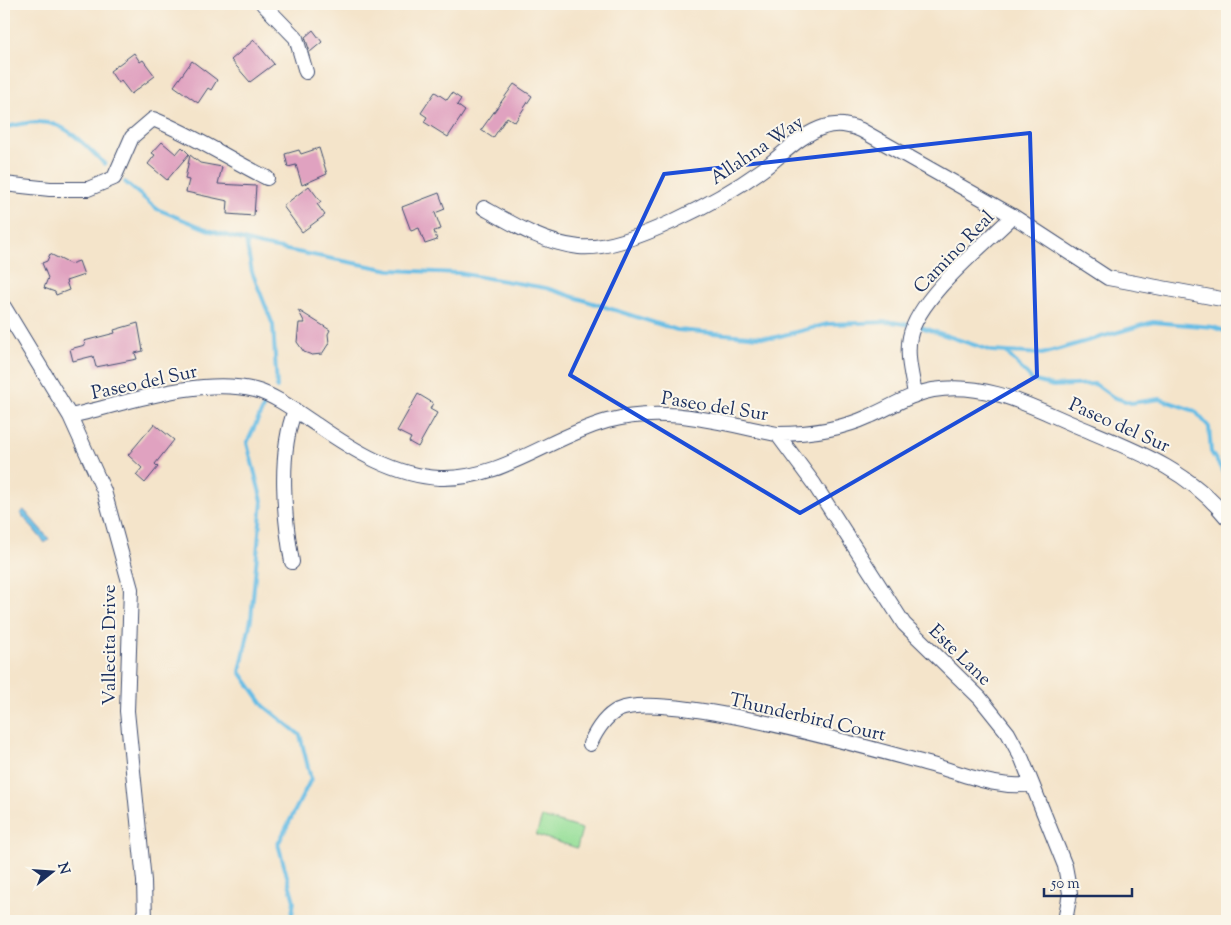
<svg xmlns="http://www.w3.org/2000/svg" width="1231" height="925" viewBox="0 0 1231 925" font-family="'Sorts Mill Goudy',serif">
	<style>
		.green { fill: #97df99; stroke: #59877c }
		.water { fill: #68bde5; stroke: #4276a2 }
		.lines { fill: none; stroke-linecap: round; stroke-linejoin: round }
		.stream { stroke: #68bde5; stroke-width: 4 }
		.building { fill: #e0a2c0 }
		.minor-casing { stroke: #3c4a6e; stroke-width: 16 }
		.minor { stroke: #fff; stroke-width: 14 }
		.marked { fill: none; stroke: #1d4ed8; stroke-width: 4; stroke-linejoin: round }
		.labels { text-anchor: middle; stroke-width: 4; stroke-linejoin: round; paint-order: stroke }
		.street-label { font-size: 19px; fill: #1b2f5e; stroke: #fbf7ec }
	</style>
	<rect width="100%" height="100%" fill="#fbf7ec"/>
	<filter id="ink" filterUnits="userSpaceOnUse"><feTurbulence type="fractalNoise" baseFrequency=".02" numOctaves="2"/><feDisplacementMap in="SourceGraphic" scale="10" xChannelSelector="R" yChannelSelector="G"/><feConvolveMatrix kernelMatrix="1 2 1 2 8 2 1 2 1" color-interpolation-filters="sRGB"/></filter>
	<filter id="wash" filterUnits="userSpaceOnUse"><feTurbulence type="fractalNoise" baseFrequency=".0096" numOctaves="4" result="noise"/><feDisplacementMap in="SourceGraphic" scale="20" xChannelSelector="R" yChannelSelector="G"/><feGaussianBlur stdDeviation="1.12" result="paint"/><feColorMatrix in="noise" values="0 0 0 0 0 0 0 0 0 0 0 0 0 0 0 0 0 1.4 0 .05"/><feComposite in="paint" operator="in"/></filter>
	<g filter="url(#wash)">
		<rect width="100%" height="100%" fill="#f4e4ca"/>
		<path class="green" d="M542,817L582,829L577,848L536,835Z"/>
		<path class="water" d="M24,510L49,539L45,543L20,513Z"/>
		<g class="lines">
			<path class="stream" d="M4,128C57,112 68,129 105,164
				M125,182L157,209L211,231L261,245L390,270L458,273L546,288L677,330L772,338L828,324L892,322L911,325
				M246,241L252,272L273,325L277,388
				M918,326L992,351L1042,354L1153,322L1213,327L1227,332
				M1006,352L1032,380L1053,386L1095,384L1113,397L1131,403L1160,399L1195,411L1209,427L1211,452L1225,475H1227
				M266,402L247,443L262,501L251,619L240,672L264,706L300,735L311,779L278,844L294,901L291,921"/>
		</g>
		<g id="blocks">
			<path class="building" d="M313,30L322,42L310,52L305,37Z
				M254,40L274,64L250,82L231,60Z
				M134,53L140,62L143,60L155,76L131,94L121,81L118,83L110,71Z
				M192,61L217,80L211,90L208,88L198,103L174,86Z
				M514,84L532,96L515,122L507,117L493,138L481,130Z
				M435,92L447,100L452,93L461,99L457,105L465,111L448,137L424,122L427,117L421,113Z
				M162,142L176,154L182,147L189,154L167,180L148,164L155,155L152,153Z
				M319,148L327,174L302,185L296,165L288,167L285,154L299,150L301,154Z
				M190,155L200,163L222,167L218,184L256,186L254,216L227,214L228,201L186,192L189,180L185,179Z
				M309,186L321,202L317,204L325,215L302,232L283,206Z
				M439,193L445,209L435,213L441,229L434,231L437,240L425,244L419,228L411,231L402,207Z
				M50,254L70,264L79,261L84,275L66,281L69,290L56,295L55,292L44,288L48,278L42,263L47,261Z
				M298,310L330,330L328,334L329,343L322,354L312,355L304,352L297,342L299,323H305Z
				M138,323L143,351L135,353L137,359L96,367L93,356L73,361L70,349L85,345L84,341L115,333L114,330Z
				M418,394L433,403L430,409L437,413L418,447L409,442L411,438L397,431Z
				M154,424L174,440L155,464L158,467L145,483L136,475L142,468L128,455Z"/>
		</g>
	</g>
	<g filter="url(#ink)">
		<use href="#blocks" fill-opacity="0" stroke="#3c4a6e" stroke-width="1"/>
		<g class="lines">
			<defs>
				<path id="minor" d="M263,4L296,38L306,72
					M4,184L50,189H88L114,178L132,137L153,119C193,135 229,159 267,178
					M484,208C514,225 544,243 579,247C627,252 723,198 762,170C781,156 801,134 824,127C836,123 849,125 861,130L1013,216L1108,278L1227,300
					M4,307L70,416L104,491L131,589L127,711L144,881L145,921
					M915,394C912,376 906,355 910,337C918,297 984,245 1013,216
					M70,416C124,404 200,376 255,390C275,395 300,414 317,425C353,450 395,476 440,478C501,480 550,437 607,421C666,405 719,423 777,434C808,434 842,429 870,416C891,407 910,394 933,390C986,381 1030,406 1077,426C1134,450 1188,469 1227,518
					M777,434L814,484L904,624L980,698L1008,733L1022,759L1065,866L1070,893L1065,921
					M292,562C284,517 278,453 295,410
					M590,744C596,731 604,717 618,710C664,689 876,750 932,765C964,774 999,790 1032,784"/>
			</defs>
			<use href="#minor" class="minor-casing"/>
			<use href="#minor" class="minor"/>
		</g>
	</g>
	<path class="marked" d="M1030,133L1037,376L800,513L570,375L664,174Z"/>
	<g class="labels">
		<g class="street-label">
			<text transform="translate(756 149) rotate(-34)" y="7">Allahna Way</text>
			<text transform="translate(953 251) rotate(-46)" y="7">Camino Real</text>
			<text transform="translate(144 381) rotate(-12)" y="7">Paseo del Sur</text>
			<text transform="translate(715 405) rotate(9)" y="7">Paseo del Sur</text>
			<text transform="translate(1120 424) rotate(24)" y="7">Paseo del Sur</text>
			<text transform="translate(108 645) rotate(-90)" y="7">Vallecita Drive</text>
			<text transform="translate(961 654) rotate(44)" y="7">Este Lane</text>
			<text transform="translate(808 716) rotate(13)" y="7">Thunderbird Court</text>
		</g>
	</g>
	<rect width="1231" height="925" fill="none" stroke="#fbf7ec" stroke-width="20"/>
	<g transform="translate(52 872) rotate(73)" stroke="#fbf7ec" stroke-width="4" paint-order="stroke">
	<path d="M0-4L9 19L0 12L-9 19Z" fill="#1b2f5e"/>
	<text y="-8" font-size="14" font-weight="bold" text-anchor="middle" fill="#1b2f5e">N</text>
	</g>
	<path d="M1044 888v8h88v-8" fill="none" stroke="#1b2f5e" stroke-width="2.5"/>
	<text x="1051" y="888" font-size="15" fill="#1b2f5e" stroke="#fbf7ec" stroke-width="4" paint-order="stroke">50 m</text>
</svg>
